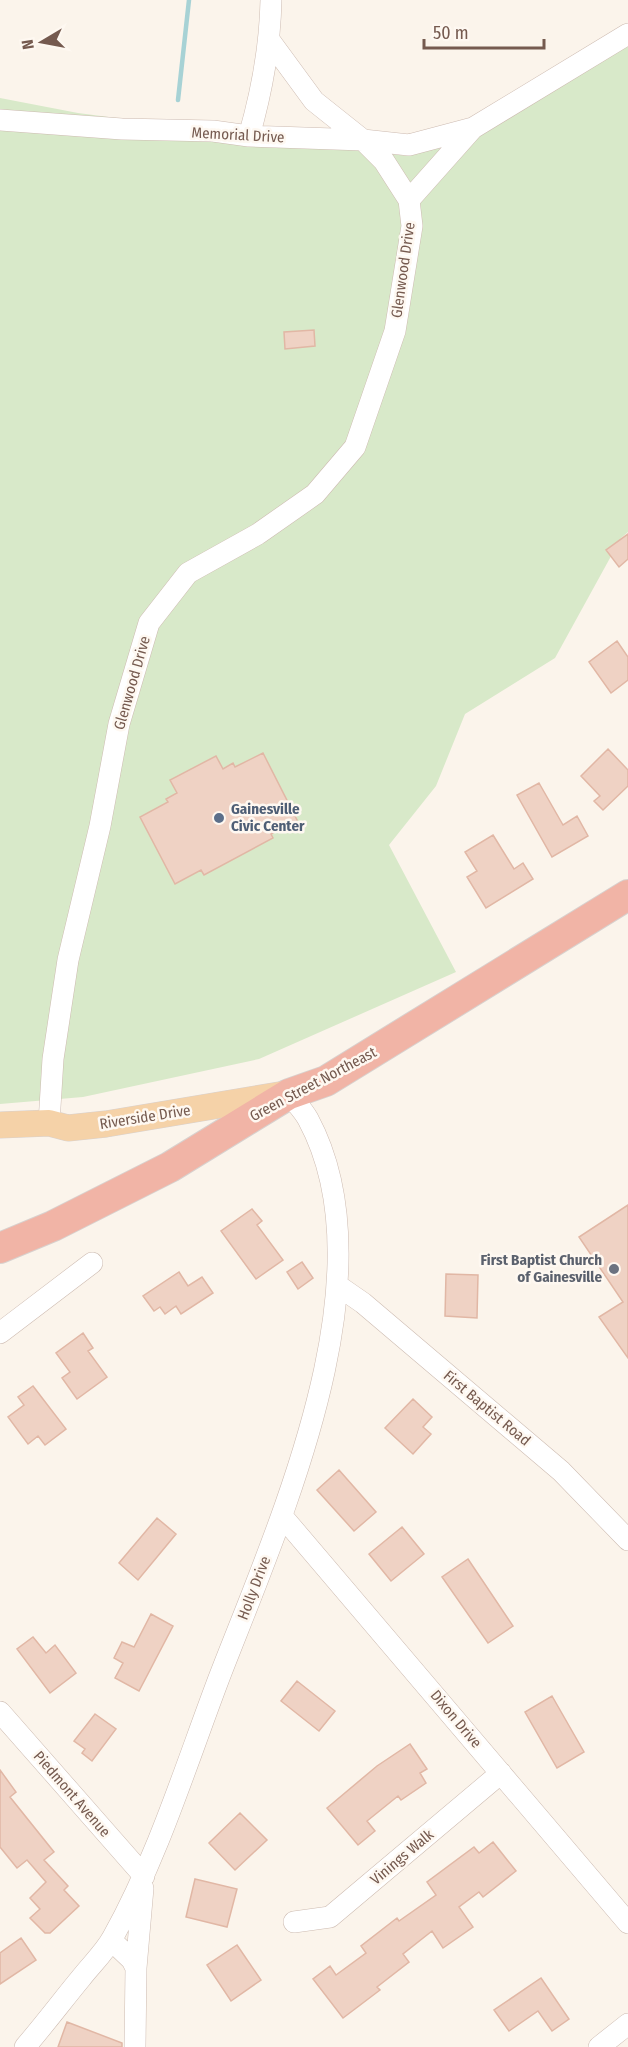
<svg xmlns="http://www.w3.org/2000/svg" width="628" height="2047" viewBox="0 0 628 2047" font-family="'Fira Sans Condensed',sans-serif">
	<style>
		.green { fill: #d8e9c9 }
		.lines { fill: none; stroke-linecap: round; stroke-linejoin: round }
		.stream { stroke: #a7d2d5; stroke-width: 4.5 }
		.building { fill: #efd2c4; stroke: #e1b7a5; stroke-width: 1.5 }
		.minor-casing { stroke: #cdbbb1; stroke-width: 22 }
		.major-casing { stroke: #d8d1ce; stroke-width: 27 }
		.highway-casing { stroke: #d8d1ce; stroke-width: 32 }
		.minor { stroke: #fff; stroke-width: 21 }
		.major { stroke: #f5d2a8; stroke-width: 26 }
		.highway { stroke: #f1b4a6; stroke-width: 30 }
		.service-dot { fill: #5c6f8a; stroke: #fef8f1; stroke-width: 2 }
		.worship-dot { fill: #6b7280; stroke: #fef8f1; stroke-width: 2 }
		.labels { text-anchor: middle; stroke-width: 5; stroke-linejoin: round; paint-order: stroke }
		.street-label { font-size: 15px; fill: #755a4f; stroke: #fef8f1 }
		.service-label { font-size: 15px; font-weight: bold; fill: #4e5e75; stroke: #fef8f1; text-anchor: start }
		.worship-label { font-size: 15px; font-weight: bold; fill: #5b616d; stroke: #fef8f1; text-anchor: end }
	</style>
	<rect width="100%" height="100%" fill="#fbf4eb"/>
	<path class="green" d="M628,30V532L621,538L555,658L465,714L436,786L389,845L456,972L259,1059L83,1097L0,1104V98L78,113L408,156Z"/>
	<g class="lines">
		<path class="stream" d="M178,100L189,0"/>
	</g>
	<path class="building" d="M314,330L315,346L285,349L284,332Z
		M628,534V559L619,567L606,550Z
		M617,641L628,657V680L611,693L589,662Z
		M608,749L628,770V786L603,810L594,801L600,796L581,776Z
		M263,753L297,820L271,834L273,838L204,875L201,870L175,884L140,817L168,802L166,799L177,793L170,780L216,756L223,769L233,763L235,767Z
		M539,783L563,825L577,816L588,836L552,857L517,795Z
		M493,835L514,869L523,863L533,879L486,908L467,877L477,871L465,852Z
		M628,1205V1358L599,1317L623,1302L579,1237Z
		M252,1209L262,1221L257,1225L283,1260L256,1279L221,1231Z
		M302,1262L313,1278L298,1289L287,1272Z
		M179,1272L188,1286L202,1277L213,1293L181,1314L176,1306L165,1314L160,1307L154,1311L143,1296Z
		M446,1274L478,1275L477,1318L445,1316Z
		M83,1333L93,1348L88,1351L107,1377L77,1399L62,1378L70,1372L56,1353Z
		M33,1386L66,1429L45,1445L38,1436L28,1444L8,1417L24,1405L18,1397Z
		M413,1399L432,1417L423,1427L431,1434L413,1454L385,1428Z
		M339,1470L376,1512L354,1531L317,1490Z
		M157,1518L176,1534L138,1580L119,1563Z
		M402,1527L424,1554L391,1581L369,1554Z
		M468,1559L513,1626L488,1643L442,1577Z
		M151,1614L173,1626L139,1691L115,1678L123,1663L114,1658L122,1642L134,1647Z
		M33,1637L46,1653L55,1645L76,1673L50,1693L17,1649Z
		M297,1681L335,1711L319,1731L281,1701Z
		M552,1696L584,1752L557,1768L525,1712Z
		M95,1714L116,1729L92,1761L82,1753L85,1749L74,1741Z
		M410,1744L427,1769L420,1773L426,1783L401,1800L398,1796L367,1821L375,1831L358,1845L327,1808L377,1766Z
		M0,1770L16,1792L10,1797L54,1852L44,1860L68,1886L64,1890L79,1906L50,1933H45L30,1918L40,1909L30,1898L46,1882L27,1860L17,1868L0,1847Z
		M240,1813L267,1840L235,1870L209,1843Z
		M493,1842L516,1871L483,1897L479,1892L459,1907L473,1927L443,1948L432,1931L403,1954L409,1962L377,1987L380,1990L343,2018L313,1979L330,1966L336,1975L366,1953L361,1946L397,1918L399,1921L436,1895L427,1882L474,1847L479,1853Z
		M195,1879L237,1889L227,1927L186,1917Z
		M21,1938L36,1960L0,1984V1953Z
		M237,1945L261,1980L231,2001L207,1965Z
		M541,1978L569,2019L552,2031L538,2011L509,2031L494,2010Z
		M67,2022L122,2043V2047H58Z"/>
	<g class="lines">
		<defs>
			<path id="minor" d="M270,41L314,101L363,140L384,161L409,200
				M0,120L122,129L213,131L249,136L363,140L409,145L473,128
				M249,136C262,91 270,47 271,0
				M49,1123L53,1059L68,960L100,826L119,724L149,623L188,573L258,534L315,494L355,447L395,331L412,226L409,200L473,128L628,34
				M337,1285L363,1303L561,1471L628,1540
				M0,1333L92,1263
				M282,1516L628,1923
				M0,1712L144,1876
				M294,1922L330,1917L501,1773
				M111,1940L132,1960L136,1968L135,2047
				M136,1968L143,1888
				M25,2047C44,2025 62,2001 81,1978C91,1965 105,1952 113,1937C158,1856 186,1765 219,1678C278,1525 393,1276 308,1119C303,1110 295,1102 289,1094
				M599,2047L628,2024"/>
			<path id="major" d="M0,1125L49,1123L68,1128L106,1124L285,1094"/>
			<path id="highway" d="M0,1248L53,1226L170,1167L289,1094L326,1081L628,895"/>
		</defs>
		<use href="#minor" class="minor-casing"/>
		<use href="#major" class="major-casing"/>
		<use href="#highway" class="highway-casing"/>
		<use href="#minor" class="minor"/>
		<use href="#major" class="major"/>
		<use href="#highway" class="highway"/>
	</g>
	<circle class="service-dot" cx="219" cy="818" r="6"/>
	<circle class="worship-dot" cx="614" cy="1269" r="6"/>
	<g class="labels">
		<g class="street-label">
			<text transform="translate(238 135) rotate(3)" y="5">Memorial Drive</text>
			<text transform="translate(403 270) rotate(-82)" y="5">Glenwood Drive</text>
			<text transform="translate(132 683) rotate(-74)" y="5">Glenwood Drive</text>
			<text transform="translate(313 1084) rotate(-28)" y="5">Green Street Northeast</text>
			<text transform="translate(145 1117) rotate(-9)" y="5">Riverside Drive</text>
			<text transform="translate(487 1408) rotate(40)" y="5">First Baptist Road</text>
			<text transform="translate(254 1588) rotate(-69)" y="5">Holly Drive</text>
			<text transform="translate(456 1719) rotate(50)" y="5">Dixon Drive</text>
			<text transform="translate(72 1794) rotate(49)" y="5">Piedmont Avenue</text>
			<text transform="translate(402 1857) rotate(-40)" y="5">Vinings Walk</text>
		</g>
		<g class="service-label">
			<text x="231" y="814">Gainesville<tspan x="231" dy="17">Civic Center</tspan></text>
		</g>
		<g class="worship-label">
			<text x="602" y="1265">First Baptist Church<tspan x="602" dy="17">of Gainesville</tspan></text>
		</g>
	</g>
	<g transform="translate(42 42) rotate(260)" stroke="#fef8f1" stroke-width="4.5" paint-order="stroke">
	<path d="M0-4.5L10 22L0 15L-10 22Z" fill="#755a4f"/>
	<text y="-9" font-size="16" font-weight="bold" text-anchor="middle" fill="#755a4f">N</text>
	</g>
	<path d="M424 39v9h120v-9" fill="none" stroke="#755a4f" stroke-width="3"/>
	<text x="433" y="39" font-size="18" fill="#755a4f" stroke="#fef8f1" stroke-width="4.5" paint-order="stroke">50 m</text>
</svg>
